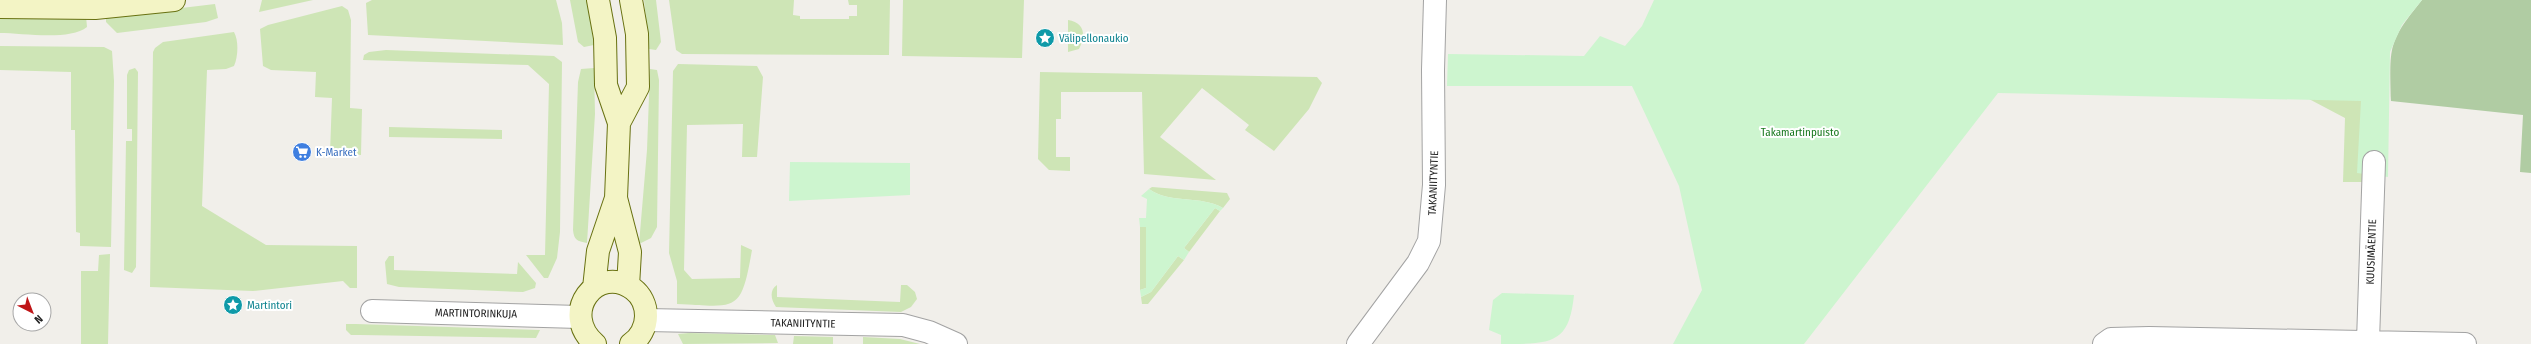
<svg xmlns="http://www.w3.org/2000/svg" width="2531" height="344" viewBox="0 0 2531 344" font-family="'Fira Sans Condensed',sans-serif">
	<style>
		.grass { fill: #cee5b6 }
		.forest { fill: #b0cca3 }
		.park { fill: #cdf5cf }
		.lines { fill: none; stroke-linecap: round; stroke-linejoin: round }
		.street-casing { stroke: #a3a3a3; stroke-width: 24 }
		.secondary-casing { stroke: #687111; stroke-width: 24 }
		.street { stroke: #fff; stroke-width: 22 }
		.secondary { stroke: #f3f4c5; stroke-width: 22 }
		.labels { text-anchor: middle; stroke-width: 4; stroke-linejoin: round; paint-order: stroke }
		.culture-label { font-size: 11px; fill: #0d838f; stroke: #fff; text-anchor: start }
		.park-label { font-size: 11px; fill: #18781e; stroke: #fff }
		.shop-label { font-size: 11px; fill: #366cbe; stroke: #fff; text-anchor: start }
		.street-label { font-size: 11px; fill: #222; stroke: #fff }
	</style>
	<rect width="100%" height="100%" fill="#f1efea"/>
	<path class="grass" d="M262,0H313L259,12Z
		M372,0H556L562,23L563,45L368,35L366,3Z
		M570,0H587L594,45L584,47L578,42Z
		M644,0H656L661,42L656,50L649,49Z
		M669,0H794L793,15L800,16V19H849V16H857V5H849L848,0H890L889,55L682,54L676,50Z
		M903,0H1024L1022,58L902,56Z
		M215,4L218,18L206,22L117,33L106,22V17Z
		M342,6L348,10L351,20L350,108L362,109L361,155L330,153L332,98L315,97L316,72L271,70L263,66L260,29L268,25Z
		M0,16H86L87,27C70,41 22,33 0,33Z
		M1068,20C1085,23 1086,35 1079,49L1068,52Z
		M234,32C239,41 238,57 234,66L226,69L207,70L202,206L266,245L357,246V288H350L343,281L253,291L150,287L153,52L155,48L163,42Z
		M0,46L104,47L112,51L114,81L111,247L80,246V233L76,232L75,130H71V72L0,70Z
		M386,50L554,56L562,62L560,232L557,258L548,278H544L526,255H545L549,84L528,65L363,60L364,55L369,52Z
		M678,64L757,66L763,77L757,157H742L743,124L687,125L684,270L692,279L740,278L741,245L752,250C741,313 738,307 677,304V281L669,253L673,71Z
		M135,68L138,72L136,267L132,273L124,270L126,141H132V129H127V75L129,70Z
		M594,68L595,114L587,243C577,241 574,240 573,230L578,82L581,69Z
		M650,69L657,70L659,80L657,227L651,238L639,244L647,150Z
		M1040,72L1317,77L1322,83L1309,109L1274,151L1245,130L1249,125L1202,88L1160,137L1216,180L1144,174L1142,92H1061V119H1056V157H1070V171L1049,170L1038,159Z
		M2364,78L2363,182H2343L2345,118L2309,99Z
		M389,127L502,130V139L389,137Z
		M1152,187L1227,193L1230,199L1223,208C1201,195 1169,204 1149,189Z
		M1215,208L1220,211L1189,252L1184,248Z
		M1140,227H1146V288L1140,290Z
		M110,254L108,344H81V271H98L99,255Z
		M389,256H394V270L517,274L518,262L536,283L535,288L523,292L399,287L387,284L385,262Z
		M1178,256L1184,260L1148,304H1142L1141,297L1151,292Z
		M777,285V297L900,302L901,285H907L915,292L917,299L911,307L901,312L776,307C771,300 769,290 777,285Z
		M346,324H356L540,330L536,338L360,335H351L346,330Z
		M689,333L775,335L778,343L683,344L678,334Z
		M794,336L833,337V344H793Z
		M863,337L900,339L920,344H863Z"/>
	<path class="forest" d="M2422,0H2531V173L2520,172L2523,115L2391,101C2390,47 2387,43 2422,0Z"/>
	<path class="park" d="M1654,0H2422L2402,25L2390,52L2388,177L2357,173L2361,101L1998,93L1804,344H1673L1702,290L1679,186L1632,86H1447L1448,54L1584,56L1600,36L1625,46L1642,26Z
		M790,162L910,163V195L789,201Z
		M1149,189C1169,204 1201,195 1223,208L1220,211L1215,208L1184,248L1189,252L1184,260L1178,256L1151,292L1141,297L1140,290L1146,288V227H1140L1139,218H1146L1147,199L1141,196Z
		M1502,293L1574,295C1569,344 1552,344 1501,344V335L1489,330L1493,300Z"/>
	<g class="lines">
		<defs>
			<path id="street" d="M372,311L579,317
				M646,320L903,325L929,332L956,344
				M2368,341L2374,162
				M1358,344L1418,263L1429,241L1434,185L1433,70L1435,0
				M2104,344L2111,339L2149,338L2465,344"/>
			<path id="secondary" d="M598,0L605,38L606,85L619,123L616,198L630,252L628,286
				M0,7L95,8L174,0
				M619,123L638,87L637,34L631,0
				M594,288L598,251L616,198
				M595,344C559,313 597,263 633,289C641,295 646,305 646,316C646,327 640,338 631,344"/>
		</defs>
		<use href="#street" class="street-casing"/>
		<use href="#secondary" class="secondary-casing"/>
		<use href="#street" class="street"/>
		<use href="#secondary" class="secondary"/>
	</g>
	<defs>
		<symbol id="sight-disc" viewBox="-11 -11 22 22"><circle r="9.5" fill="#0f9aa8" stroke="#fff"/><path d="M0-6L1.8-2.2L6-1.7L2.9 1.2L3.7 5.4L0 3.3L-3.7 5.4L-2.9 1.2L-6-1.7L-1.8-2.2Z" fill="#fff"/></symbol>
		<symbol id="supermarket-disc" viewBox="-11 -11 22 22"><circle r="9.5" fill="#3f7fe0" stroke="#fff"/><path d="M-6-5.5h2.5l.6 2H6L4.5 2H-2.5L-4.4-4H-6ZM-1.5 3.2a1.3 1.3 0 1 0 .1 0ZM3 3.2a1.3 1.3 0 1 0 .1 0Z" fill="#fff"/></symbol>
	</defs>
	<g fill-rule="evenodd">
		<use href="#sight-disc" x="1034" y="27" width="22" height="22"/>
		<use href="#supermarket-disc" x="291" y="141" width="22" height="22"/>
		<use href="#sight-disc" x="222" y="294" width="22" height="22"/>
	</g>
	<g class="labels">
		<g class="culture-label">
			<text x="1059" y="42">Välipellonaukio</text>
			<text x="247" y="309">Martintori</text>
		</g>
		<g class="park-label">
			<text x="1800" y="136">Takamartinpuisto</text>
		</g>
		<g class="shop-label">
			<text x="316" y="156">K-Market</text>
		</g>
		<g class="street-label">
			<text transform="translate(1433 183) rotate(-88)" y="4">TAKANIITYNTIE</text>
			<text transform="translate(2371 252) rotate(-88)" y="4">KUUSIMÄENTIE</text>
			<text transform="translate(476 313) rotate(1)" y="4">MARTINTORINKUJA</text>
			<text transform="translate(803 323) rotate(1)" y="4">TAKANIITYNTIE</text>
		</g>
	</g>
	<g transform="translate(32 312) rotate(138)"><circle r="19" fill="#ffffff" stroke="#a7a7a7"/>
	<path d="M0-3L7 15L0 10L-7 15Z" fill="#bf1517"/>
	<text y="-6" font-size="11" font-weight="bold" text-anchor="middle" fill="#222222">N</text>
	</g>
</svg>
